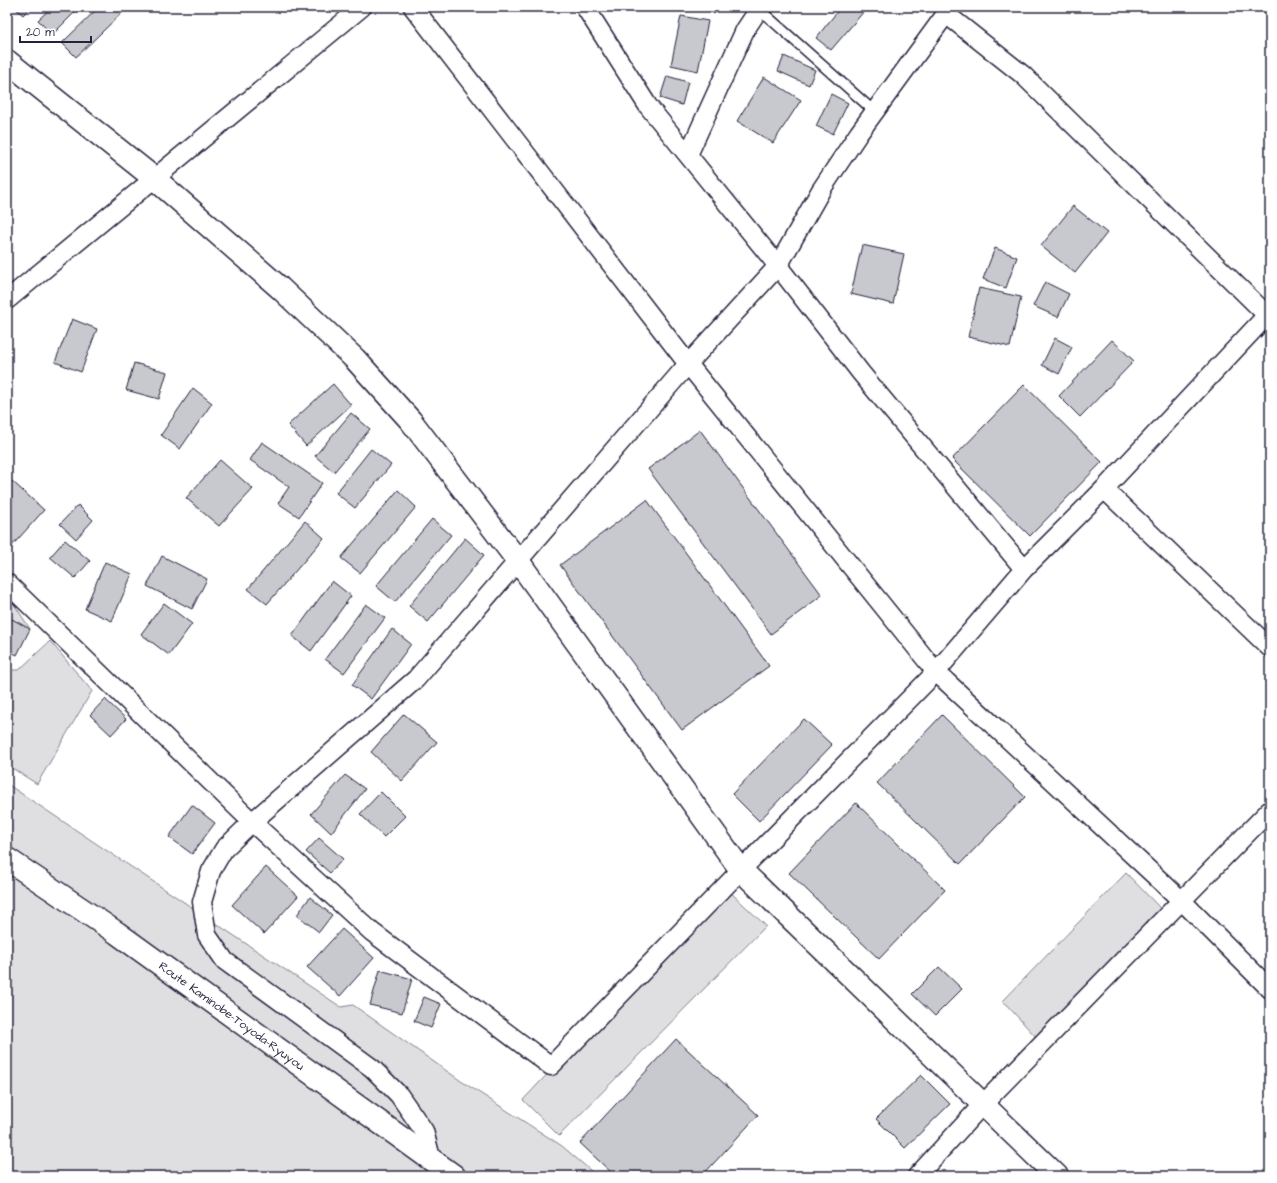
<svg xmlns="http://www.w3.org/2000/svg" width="1277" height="1183" viewBox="0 0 1277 1183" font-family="'Architects Daughter',sans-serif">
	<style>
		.green { fill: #dfdfe2; stroke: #80808e }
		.building { fill: #c8c8cf; stroke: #22223b }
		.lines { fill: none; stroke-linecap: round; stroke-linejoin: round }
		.lane-casing { stroke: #22223b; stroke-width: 12 }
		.street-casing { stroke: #22223b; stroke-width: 21 }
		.secondary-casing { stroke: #22223b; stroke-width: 25 }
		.lane { stroke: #fff; stroke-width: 9 }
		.street { stroke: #fff; stroke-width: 18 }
		.secondary { stroke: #fff; stroke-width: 22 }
		.labels { text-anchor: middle; stroke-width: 4; stroke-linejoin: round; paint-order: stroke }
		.street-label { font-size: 12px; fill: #22223b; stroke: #fff }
	</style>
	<rect width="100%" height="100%" fill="#fff"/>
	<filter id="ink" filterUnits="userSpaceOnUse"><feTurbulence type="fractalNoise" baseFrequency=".025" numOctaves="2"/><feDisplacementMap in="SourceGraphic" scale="8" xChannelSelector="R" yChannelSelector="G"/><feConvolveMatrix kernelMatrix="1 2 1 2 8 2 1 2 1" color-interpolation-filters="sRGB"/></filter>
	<g filter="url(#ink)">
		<path class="green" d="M7,593L30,629L7,659Z
			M50,641L92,691L37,784L7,765V670H19Z
			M7,784L341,1007L353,1005L461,1081L562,1146L597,1176H7Z
			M1126,873L1161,909L1036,1037L1003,1001Z
			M724,886L766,926L559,1136L523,1100Z"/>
		<path class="building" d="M14,7H31L23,15Z
			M52,7H80L52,35L38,20Z
			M99,7H128L76,57L62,43Z
			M706,7H721L714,14Z
			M841,7H862L865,10L831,50L816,38Z
			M681,16L708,21L698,71L671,65Z
			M784,56L815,70L809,85L778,71Z
			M667,76L688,82L682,105L660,98Z
			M764,77L801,100L773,143L737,121Z
			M831,94L848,103L833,134L816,126Z
			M1073,206L1107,233L1075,273L1041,246Z
			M862,245L904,254L893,304L851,294Z
			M995,248L1017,257L1006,288L983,279Z
			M1045,282L1069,294L1058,317L1033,306Z
			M979,288L1021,297L1010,347L968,337Z
			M72,319L97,329L81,372L55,362Z
			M1055,338L1072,347L1059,374L1042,365Z
			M1112,340L1134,361L1080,417L1059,396Z
			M134,363L167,372L159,399L126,390Z
			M333,384L351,405L306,446L288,425Z
			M1024,385L1102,462L1030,536L952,459Z
			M193,388L212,403L180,449L161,435Z
			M351,413L370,429L334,472L315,456Z
			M700,430L822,595L771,634L648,469Z
			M262,442L322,483L299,517L278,503L289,487L250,460Z
			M371,449L391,465L355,508L336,493Z
			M220,460L253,489L219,526L186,498Z
			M12,481L44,510L10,548L7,545V486Z
			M398,490L416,507L360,573L341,558Z
			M647,500L769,666L682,730L560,565Z
			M78,505L93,520L76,539L60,524Z
			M432,519L451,535L395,602L376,586Z
			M305,521L324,538L267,604L248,589Z
			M465,538L484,555L428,622L409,606Z
			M65,540L90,561L75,578L50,557Z
			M162,556L207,579L192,609L147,586Z
			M105,562L132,574L112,621L85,609Z
			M332,581L351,596L311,651L292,636Z
			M164,603L192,624L169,655L141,634Z
			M366,604L385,618L344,673L325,659Z
			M12,619L30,629L17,655L7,650V629Z
			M392,629L411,644L371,699L352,685Z
			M105,699L126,719L111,735L90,715Z
			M404,714L437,742L402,781L371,752Z
			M942,715L1025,797L960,864L877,783Z
			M804,719L832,745L759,821L732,794Z
			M345,775L365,789L331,833L311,814Z
			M381,792L405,816L384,837L360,814Z
			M856,803L945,890L879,959L789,873Z
			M192,805L215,823L192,854L169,837Z
			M319,838L343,859L330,873L306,852Z
			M266,867L298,896L264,934L232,905Z
			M310,897L332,915L319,932L297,915Z
			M342,929L374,958L340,996L307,967Z
			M939,967L962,989L935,1016L912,994Z
			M380,970L412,979L402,1013L370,1005Z
			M424,997L441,1004L431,1028L414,1021Z
			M676,1039L758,1115L702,1176H615L580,1143Z
			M921,1075L950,1104L905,1148L876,1119Z"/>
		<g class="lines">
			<defs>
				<path id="lane" d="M758,8L875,112"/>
				<path id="street" d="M413,7L688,364L936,672L1181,900L1270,989
					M585,7L648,106L778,266L861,373L1024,569
					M946,14L1023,75L1270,318
					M688,155L745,30L759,9
					M7,300L362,7
					M1104,489L1270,648
					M7,583L252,822L372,932L551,1066L741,870L936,672L1024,569L1104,489L1270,312
					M431,1158L424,1131L399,1095L372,1068L225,961L207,935L202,902L211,871L224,849L252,822L416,679L688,364L778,266L821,190L859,133L951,7
					M917,1176L983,1104L1270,810"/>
				<g id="secondary">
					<path d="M7,61L155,179L280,288L355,359L411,421L518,561L741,870L1057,1176"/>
					<path id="s1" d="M7,859L117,933L454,1176"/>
				</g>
			</defs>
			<use href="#lane" class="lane-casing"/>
			<use href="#street" class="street-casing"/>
			<use href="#secondary" class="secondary-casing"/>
			<use href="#lane" class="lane"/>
			<use href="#street" class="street"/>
			<use href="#secondary" class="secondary"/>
		</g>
	</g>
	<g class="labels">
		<g class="street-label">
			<text dy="4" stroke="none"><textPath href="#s1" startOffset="274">Route Kaminobe-Toyoda-Ryuyou</textPath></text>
		</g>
	</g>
	<rect width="1277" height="1183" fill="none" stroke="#fff" stroke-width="24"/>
	<rect x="12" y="12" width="1253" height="1159" fill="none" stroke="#22223b" stroke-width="1.5" filter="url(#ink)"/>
	<path d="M20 36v6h71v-6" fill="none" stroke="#22223b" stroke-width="2"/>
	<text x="26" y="36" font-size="12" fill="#22223b" stroke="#ffffff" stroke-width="3" paint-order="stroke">20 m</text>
</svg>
